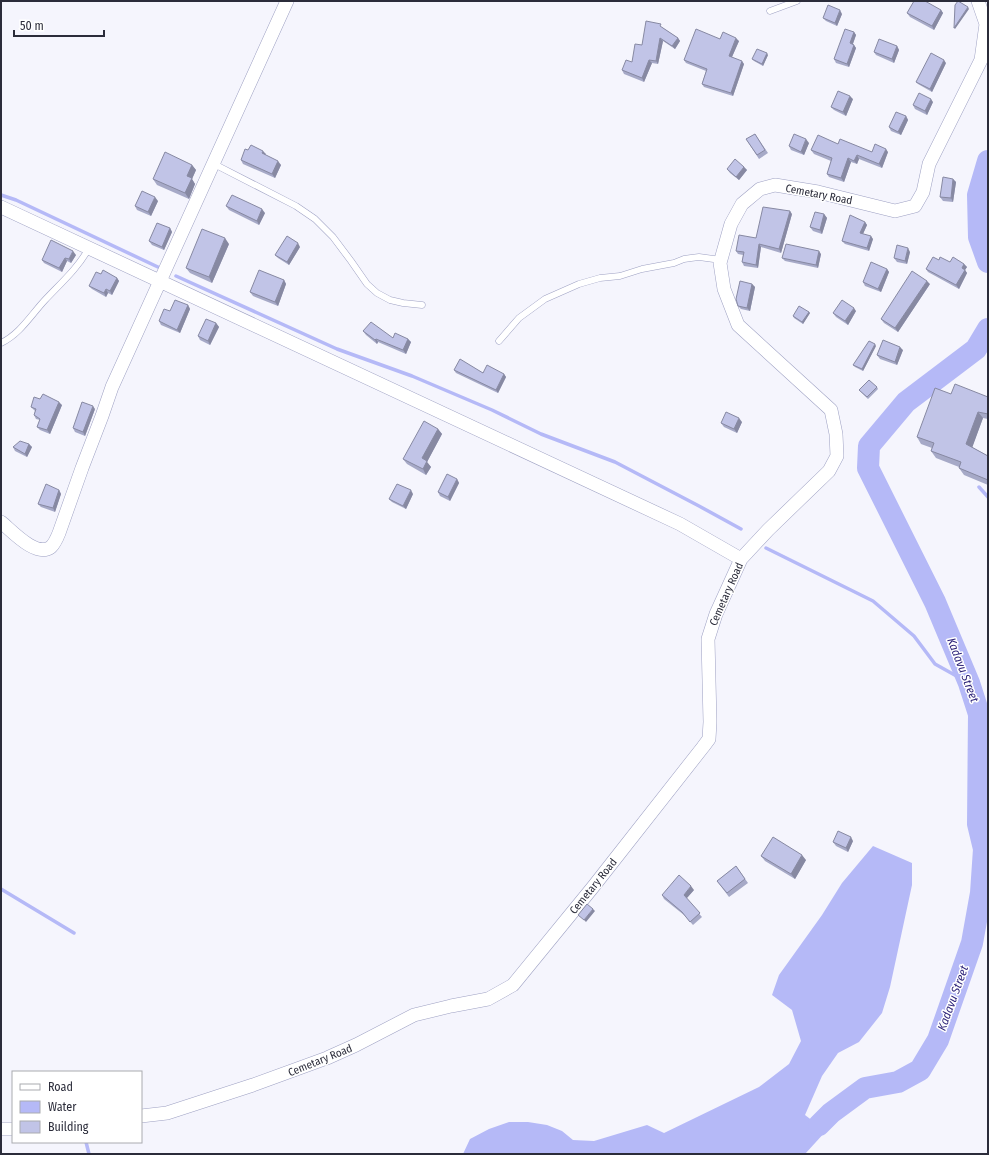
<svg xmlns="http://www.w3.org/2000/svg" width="989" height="1155" viewBox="0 0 989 1155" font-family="'Fira Sans Condensed',sans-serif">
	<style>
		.water { fill: #b5b9f7 }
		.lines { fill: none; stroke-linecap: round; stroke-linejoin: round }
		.stream { stroke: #b5b9f7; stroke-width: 3.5 }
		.river { stroke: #b5b9f7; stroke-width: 22 }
		.lane-casing { stroke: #9ea1c3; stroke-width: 7 }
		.street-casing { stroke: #9ea1c3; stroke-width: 14 }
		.lane { stroke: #fff; stroke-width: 6 }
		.street { stroke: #fff; stroke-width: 13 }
		.wall { fill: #a6a9c7 }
		.shaded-wall { fill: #8789a2 }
		.building { fill: #c1c4e7; stroke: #8789a2 }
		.labels { text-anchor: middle; stroke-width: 3; stroke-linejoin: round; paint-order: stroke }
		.street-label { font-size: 11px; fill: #2b2c3a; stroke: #fff }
		.water-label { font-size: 12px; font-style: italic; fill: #2d2379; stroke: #fff }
	</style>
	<rect width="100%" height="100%" fill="#f5f5fd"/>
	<path class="water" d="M873,846L912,863V885L890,987L882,1013L859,1042L838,1053L822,1076L805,1115L826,1131L805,1154H463L470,1139L489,1129L509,1122H528L547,1125L562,1131L573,1140L594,1141L647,1125L664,1133L759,1087L789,1064L801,1041L792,1010L772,995L779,975L822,915L842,883Z"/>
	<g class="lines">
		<path class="stream" d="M1,195L16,200L160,268
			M176,276L337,349L412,376L492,410L541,434L615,462L699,506L741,529
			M979,487L988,497
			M766,548L873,601L914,636L935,664L969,683
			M984,849L988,843
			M1,889L74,933
			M86,1142L89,1154"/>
		<path class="river" d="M988,161L978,195L979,237L988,262
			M819,1125L831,1113L865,1088L898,1082L920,1070L938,1040L972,943L981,893L984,849L978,824L979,714L969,683L935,602L868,468L869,446L906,402L976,349L988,329"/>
		<defs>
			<path id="lane" d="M770,11L797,1
				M214,164L296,206L315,219L333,237L351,261L367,284L377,293L390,300L403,303L422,305
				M499,341L519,318L545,299L579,284L600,278L620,276L642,269L674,263L684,259L691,258L699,257L721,260
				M1,343C20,334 31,315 45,300C61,283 78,268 89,248"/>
			<path id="street" d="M1,207L680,524L741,559
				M1,522C12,531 36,558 51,547C55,543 57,538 59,533L82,468L102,416L112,387L287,1
				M141,1116L167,1113L253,1085L327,1058L356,1045L414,1015L451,1006L488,999L513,985L593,887L703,747L709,739L710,722L708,639L716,614L741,559L768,530L829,471L837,456L836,434L831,410L738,325L724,289L720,263L731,224L742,204L760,189L775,185L818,192L895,211L915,206L923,192L929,164L981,60L986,24L978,1
				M1,1129H13"/>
		</defs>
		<use href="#lane" class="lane-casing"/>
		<use href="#street" class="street-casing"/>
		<use href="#lane" class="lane"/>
		<use href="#street" class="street"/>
	</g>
	<path class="wall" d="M941,10L943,13L934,30L910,17L907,13Z
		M842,14L837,26L826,21L823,18Z
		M663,27V28L678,38L680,41L675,49L663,41L658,64L652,63L644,82L624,74L622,70L632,62Z
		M854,32L856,35L853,44L856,48L849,67L836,63L834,59Z
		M720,39L739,41L732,57L744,64L733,96L704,87L702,84L706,71L686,63L684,60Z
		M897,46L899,50L894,63L876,55L874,52Z
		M768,55L763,66L754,61L752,59Z
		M946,63L932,92L918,84L916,82Z
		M853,99L846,116L834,110L831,107Z
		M933,102L927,115L915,109L913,105Z
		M906,116L908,120L901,135L891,131L889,127Z
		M755,134L768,153L759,159L746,139Z
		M809,143L804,155L791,150L789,146Z
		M838,144L872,152H888L882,168L859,159L857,164L851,162L844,182L829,177L827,174L831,161L814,154L811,150Z
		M248,150L266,154L265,155L281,165L275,178L243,164L241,160Z
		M192,165L196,170L192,179L195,184L189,199L157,185L153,179Z
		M744,167L747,170L739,180L730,173L727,169Z
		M953,179L956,182L953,202L943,201L940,197Z
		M158,201L151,216L137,210L135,206Z
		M226,206L265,213L259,225L229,210Z
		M792,214L781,253L761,247L758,268L744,266L742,262L743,255L738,254L736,251Z
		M824,214L827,218L822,234L813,231L810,227Z
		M865,222L867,225L863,234L873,239L869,251L845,244L842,241Z
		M170,228L172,232L164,250L152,245L149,241Z
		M229,244L212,283L190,273L186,268Z
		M300,247L289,265L278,258L275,255Z
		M910,252L907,264L897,262L894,258Z
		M821,254L818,268L785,261L782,258Z
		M76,255L71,263L67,261L62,272L44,263L42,260Z
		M939,260L950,262L964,264L967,267L965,270L967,273L959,289L928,272L926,269Z
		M887,269L889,272L881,292L865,286L863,282Z
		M101,274L117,278L119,281L112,295L108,293L106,297L92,289L89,286Z
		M284,280L286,284L278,306L253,296L250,292Z
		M752,284L755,287L750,311L741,309L738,306Z
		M930,284L898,332L884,323L881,319Z
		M188,305L190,309L180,333L161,325L159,321L170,311Z
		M856,311L848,325L836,317L833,313Z
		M809,312L810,313L803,324L794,318L793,316Z
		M216,323L219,327L210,345L200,340L198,336Z
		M363,331L393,338L408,339L411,342L406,354L378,342L377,344L366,335Z
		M876,346L863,371L855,367L853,365Z
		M903,350L897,365L880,359L877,355Z
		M454,370L504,374L506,377L498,393L456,373Z
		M877,387L878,389L868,399L859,390Z
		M951,394L988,397V419L983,418L972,447L988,456V485L964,475L959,468V467L936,458L931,451L932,448L921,444L917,437Z
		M40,399L62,405L50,434L40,430L37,427L40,420L36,419L34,415L35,411L31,407Z
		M95,409L85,436L75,432L73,428Z
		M742,422L737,433L724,427L721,423Z
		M438,429L442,434L427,462L431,467L426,475L407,464L403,459Z
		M29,444L32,447L27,457L15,451L13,447Z
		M457,479L459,483L450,501L440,496L438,492Z
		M59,490L61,494L55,512L41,507L38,504Z
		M413,494L406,509L392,502L389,499Z
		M853,841L848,852L836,846L833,842Z
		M761,856L806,860L795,879L765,861Z
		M736,866L748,883L729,897L717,881Z
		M694,890L686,899L702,917L693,925L684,915L664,899L662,895Z"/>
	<path class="shaded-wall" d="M968,7L969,9L955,29L954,28Z
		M840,10L842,14L837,26L835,23Z
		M941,10L943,13L934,30L932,26Z
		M854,32L856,35L852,46L850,43Z
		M660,38L663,41L658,64L656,61Z
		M678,38L680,41L675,49L672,46Z
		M736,38L739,41L731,59L729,56Z
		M854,45L856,48L849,67L847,64Z
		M897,46L899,50L894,63L892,59Z
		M767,53L768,55L763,66L762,64Z
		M649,60L652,63L644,82L642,78Z
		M944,60L946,63L932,92L930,89Z
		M742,61L744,64L733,96L731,93Z
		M850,96L853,99L846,116L843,112Z
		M931,99L933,102L927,115L925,111Z
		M906,116L908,120L901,135L898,132Z
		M806,139L809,143L804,155L801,152Z
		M886,149L888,152L882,168L879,164Z
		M263,151L266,154L264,157L262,153Z
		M857,155L859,159L857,164L854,161Z
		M848,158L851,162L844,182L841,178Z
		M278,161L281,165L275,178L272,174Z
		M192,165L196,170L192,179L195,184L189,199L185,193L187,176Z
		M744,167L747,170L739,180L736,177Z
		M953,179L956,182L953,202L951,198Z
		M155,197L158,201L151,216L148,212Z
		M262,209L265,213L259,225L257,221Z
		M790,211L792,214L781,253L779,249Z
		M824,214L827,218L822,234L820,230Z
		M865,222L867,225L862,236L860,233Z
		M170,228L172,232L164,250L162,247Z
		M871,236L873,239L869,251L867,248Z
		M225,238L229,244L212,283L209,277Z
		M298,243L300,247L289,265L287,262Z
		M759,244L761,247L758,268L756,265Z
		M908,248L910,252L907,264L905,261Z
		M73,251L76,255L71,263L69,259Z
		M819,251L821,254L818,268L816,265Z
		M65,258L67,261L62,272L59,268Z
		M964,264L967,267L965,270L967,273L959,289L956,285L962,268Z
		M887,269L889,272L881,292L878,289Z
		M117,278L119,281L112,295L110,291Z
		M284,280L286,284L278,306L275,302Z
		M927,281L930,284L898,332L895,328Z
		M752,284L755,287L750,311L747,308Z
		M106,289L108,293L106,297L104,293Z
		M188,305L190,309L180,333L177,330Z
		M854,308L856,311L848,325L845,321Z
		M809,312L810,313L803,324L802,322Z
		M216,323L219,327L210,345L208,341Z
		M376,339L378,342L377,344L375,340Z
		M408,339L411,342L406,354L403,350Z
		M875,344L876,346L863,371L862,369Z
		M900,347L903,350L897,365L895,362Z
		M504,374L506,377L498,393L496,390Z
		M59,402L62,405L50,434L47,430Z
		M93,406L95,409L85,436L83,432Z
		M978,412L983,418L971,451L966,444Z
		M739,418L742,422L737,433L734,429Z
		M438,429L442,434L427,462L431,467L426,475L423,469L422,458Z
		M29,444L32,447L27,457L25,454Z
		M457,479L459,483L450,501L448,497Z
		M59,490L61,494L55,512L53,508Z
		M411,490L413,494L406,509L403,506Z
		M851,837L853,841L848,852L846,848Z
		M802,855L806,860L795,879L791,874Z
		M691,886L694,890L686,899L684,895Z
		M593,909L595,911L586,922L584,920Z"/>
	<path class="building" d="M914,1H925L941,10L932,26L907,13Z
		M958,1L968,7L954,28L955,5Z
		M828,5L840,10L835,23L823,18Z
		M646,21L661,24L660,26L678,38L672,46L660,38L656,61L649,60L642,78L622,70L626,60L632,62L635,44L642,45Z
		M696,29L720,39L723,32L736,38L729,56L742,61L731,93L702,84L707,69L684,60Z
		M845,29L854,32L850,43L854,45L847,64L834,59Z
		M879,39L897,46L892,59L874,52Z
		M757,49L767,53L762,64L752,59Z
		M931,53L944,60L930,89L916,82Z
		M838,91L850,96L843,112L831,107Z
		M919,93L931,99L925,111L913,105Z
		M896,112L906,116L898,132L889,127Z
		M755,134L765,150L757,155L746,139Z
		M794,134L806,139L801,152L789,146Z
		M818,135L838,144L840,139L872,152L875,144L886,149L879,164L857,155L854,161L848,158L841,178L827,174L832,158L811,150Z
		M251,145L263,151L262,153L278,161L272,174L241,160L245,149L248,150Z
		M165,152L192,165L187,176L192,178L185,193L153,179Z
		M735,159L744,167L736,177L727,169Z
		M943,177L953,179L951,198L940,197Z
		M142,191L155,197L148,212L135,206Z
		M232,195L262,209L257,221L226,206Z
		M763,207L790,211L779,249L759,244L756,265L742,262L744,252L736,251L739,235L756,238Z
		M815,212L824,214L820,230L810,227Z
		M850,215L865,222L860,233L871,236L867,248L842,241Z
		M157,223L170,228L162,247L149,241Z
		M202,229L225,238L209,277L186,268Z
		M287,236L298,243L287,262L275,255Z
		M51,240L73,251L69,259L65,258L59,268L42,260Z
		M786,244L819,251L816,265L782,258Z
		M897,245L908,248L905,261L894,258Z
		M933,257L939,260L940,257L950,262L953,257L964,264L962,268L965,270L956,285L926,269Z
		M871,262L887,269L878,289L863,282Z
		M103,270L117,278L110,291L106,289L104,293L89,286L96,272L101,274Z
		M259,270L284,280L275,302L250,292Z
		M912,271L927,281L895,328L881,319Z
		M740,281L752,284L747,308L738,306L736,299Z
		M175,300L188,305L177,330L159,321L164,309L170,311Z
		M842,300L854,308L845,321L833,313Z
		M799,306L809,312L802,322L793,316Z
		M206,319L216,323L208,341L198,336Z
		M371,322L393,338L395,333L408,339L403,350L376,339L375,340L363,331Z
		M883,340L900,347L895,362L877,355Z
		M869,341L875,344L862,369L853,365Z
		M460,359L483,373L487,365L504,374L496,390L454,370Z
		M869,380L877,387L867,397L859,390Z
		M955,384L988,397V414L978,412L966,444L988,456V480L959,468L961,462L931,451L934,443L917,437L935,388L951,394Z
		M43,394L59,402L47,430L37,427L40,419L34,415L36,409L31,407L34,397L40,399Z
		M82,402L93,406L83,432L73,428Z
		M726,412L739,418L734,429L721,423Z
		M424,421L438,429L422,458L427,461L423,469L403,459Z
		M20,441L29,444L25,454L13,447Z
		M447,474L457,479L448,497L438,492Z
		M46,484L59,490L53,508L38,504Z
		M397,484L411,490L403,506L389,499Z
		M838,831L851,837L846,848L833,842Z
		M773,837L802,855L791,874L761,856Z
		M736,866L745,879L727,893L717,881Z
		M679,875L691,886L684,895L700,913L690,922L682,912L662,895Z
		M587,904L593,909L584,920L578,915Z"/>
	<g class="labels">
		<g class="street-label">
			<text transform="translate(819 194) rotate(11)" y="4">Cemetary Road</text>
			<text transform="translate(726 594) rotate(-66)" y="4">Cemetary Road</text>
			<text transform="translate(593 886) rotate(-51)" y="4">Cemetary Road</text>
			<text transform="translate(320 1060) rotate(-22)" y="4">Cemetary Road</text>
		</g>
		<g class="water-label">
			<text transform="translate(963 670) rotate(69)" y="4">Kadavu Street</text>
			<text transform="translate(953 998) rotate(-70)" y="4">Kadavu Street</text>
		</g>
	</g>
	<rect width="989" height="1155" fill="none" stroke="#2b2c3a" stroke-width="4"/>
	<rect x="12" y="1071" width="130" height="72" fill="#ffffff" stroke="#aaabb0"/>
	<rect x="20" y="1084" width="20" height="6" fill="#ffffff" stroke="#aaabb0"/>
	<text x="48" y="1091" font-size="12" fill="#2b2c3a">Road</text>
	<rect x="20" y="1101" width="20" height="12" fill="#b5b9f7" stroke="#aaabb0"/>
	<text x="48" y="1111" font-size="12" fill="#2b2c3a">Water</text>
	<rect x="20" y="1121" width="20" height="12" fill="#c1c4e7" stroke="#aaabb0"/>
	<text x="48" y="1131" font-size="12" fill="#2b2c3a">Building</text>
	<path d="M14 30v6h90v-6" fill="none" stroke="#2b2c3a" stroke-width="2"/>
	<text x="20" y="30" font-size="12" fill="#2b2c3a" stroke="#ffffff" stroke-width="3" paint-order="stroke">50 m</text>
</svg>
